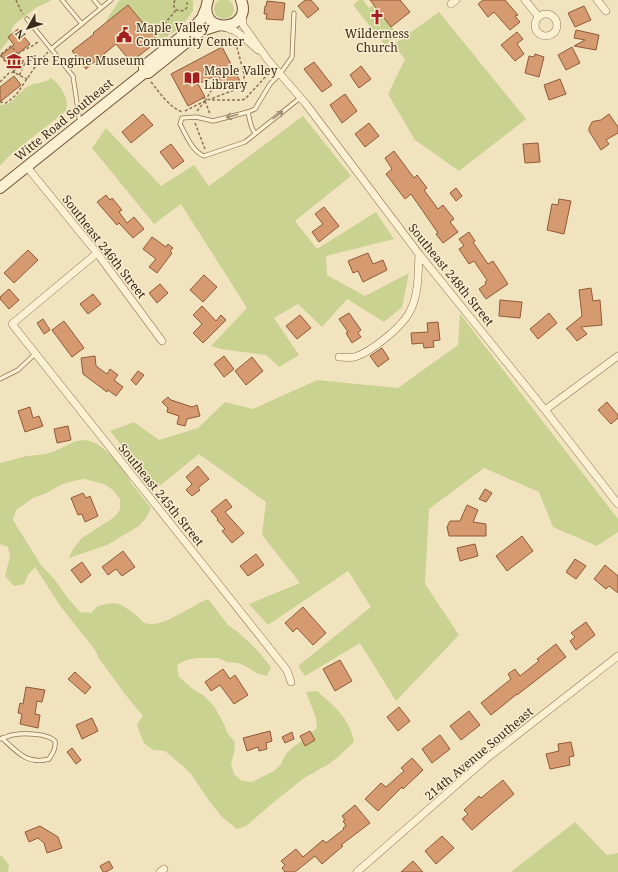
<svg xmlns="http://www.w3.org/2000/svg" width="618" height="872" viewBox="0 0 618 872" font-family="'Noto Serif',serif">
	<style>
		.green { fill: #cad292 }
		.building { fill: #d59a70; stroke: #8f5a38 }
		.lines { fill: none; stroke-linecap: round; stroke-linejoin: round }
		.lane-casing { stroke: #8d7355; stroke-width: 5 }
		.street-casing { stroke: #8d7355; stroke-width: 8 }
		.secondary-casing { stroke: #6f5438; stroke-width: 12 }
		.path { stroke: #8d7355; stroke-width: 1.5; stroke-dasharray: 3 2; stroke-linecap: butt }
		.lane { stroke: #fcf0d3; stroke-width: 3.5 }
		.street { stroke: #fcf0d3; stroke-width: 7 }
		.secondary { stroke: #fcf0d3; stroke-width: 10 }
		.oneway { stroke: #9c8d77 }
		.labels { text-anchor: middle; stroke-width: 3; stroke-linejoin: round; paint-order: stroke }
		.poi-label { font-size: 12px; fill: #3b2a1b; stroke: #f9edcf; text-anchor: start }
		.street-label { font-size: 12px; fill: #3b2a1b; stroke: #f9edcf }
	</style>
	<rect width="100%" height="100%" fill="#f2e3bf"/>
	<path class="green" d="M214 9a10 10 0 1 1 20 0a10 10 0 1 1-20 0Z
		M0,0H52L37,7L15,24L12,28L10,38L0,51Z
		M121,0H193V11L182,26L174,32L158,41L128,5L104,24L118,2Z
		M359,0H363L369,8L374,5L398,35L385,45L353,5Z
		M439,12L526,119L459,171L415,140L388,94L405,59L393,45Z
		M51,78C61,85 70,100 66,111L10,155L0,166V105C13,105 17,94 27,87C34,82 44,84 51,78Z
		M303,116L351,176L295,221L317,249L376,212L394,239L326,256L327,275L365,296L409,273L402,307L384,322L347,299L322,327L298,304L274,318L299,355L279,367L266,355L221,349L211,346L247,308L181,204L154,224L92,148L106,128L161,186L194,165L209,186Z
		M460,314L618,519V532L597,546L553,527L539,492L484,468L429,509L425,584L459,635L396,701L360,643L305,676L298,666L371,607L348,571L268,625L249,604L300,583L262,535L266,502L199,454L156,489L110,431L134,422L159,440L198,428L225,402L253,409L317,380L398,388L458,345Z
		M87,440L97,444L105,450L113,457L126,473L131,483L151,508L146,518L139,526L107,545L69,558L73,549L82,538L113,518L120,510V499L113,490L104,484L84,479L73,481L63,484L44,494L33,498L16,510L13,520L41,565L55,580L67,597L80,612L91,613C93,611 95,608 97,607C102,604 113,602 119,604C123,605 133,613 137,616C143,621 142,624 152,624C168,624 192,605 208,599L228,625L238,632L257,650L271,667L267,676L256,673L247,667L238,663L227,662L218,658H197L186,660L177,665L179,677L194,690L203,695L214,706L224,724L228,734L235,742L234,753L231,763L234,774L242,781L252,782L274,771L281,764L286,754L293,747L302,741L310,734L317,728L316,718L306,692L317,691C335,707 349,717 354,742L345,750L338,757L329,764L304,778L274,802L246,826L237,829L222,817L210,802L191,774L184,767L165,751L153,750L144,743L140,734L137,724L143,716L124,693L100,660L95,650L61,607L35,567L28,575L24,584L14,586L5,576L10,557L8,547L0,544V463L27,456L46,454L57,450L76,441Z
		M575,822L607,855L618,853V872H511Z
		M0,856H2L9,865L8,872H0Z"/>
	<path class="building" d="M305,0H311L319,9L308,18L298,6Z
		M370,0H400L410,12L391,27Z
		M483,0H505L518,15L515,16L520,22L510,30L494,12L488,17L478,4Z
		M267,1L285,3L283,20L266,19L267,14H264L265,6H266Z
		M128,5L158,41L131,62L116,44L86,69L72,51L94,34L93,33Z
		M584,6L591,20L575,27L568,13Z
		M18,29L30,44L16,55L23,63L14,71L1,55L14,45L8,37Z
		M576,30L599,35L596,50L574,46L585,40L574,38Z
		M517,32L523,39L517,44L524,54L515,61L501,45Z
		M222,47L240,81L222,90L215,76L198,84L205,97L188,106L171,74Z
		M572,47L580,63L566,70L558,55Z
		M535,54L544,57L539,77L525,73L529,56L534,57Z
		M314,62L332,85L322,92L304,69Z
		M361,66L371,79L359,88L350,75Z
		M14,76L21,85L0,102V87Z
		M560,79L566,94L549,100L544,85Z
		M345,94L357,111L342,123L330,105Z
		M143,114L153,125L131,143L122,132Z
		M609,114L618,127V133L606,140L609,144L601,150L589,131V128L592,122L595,121L601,120Z
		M369,123L379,136L365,147L355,134Z
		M538,143L540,162L525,163L523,144Z
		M171,144L184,161L173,169L160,152Z
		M394,151L414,178L417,175L427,188L424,190L438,209L443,205L454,219L450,222L458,232L443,243L436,234L438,233L411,194L405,199L386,174L392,169L385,158Z
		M456,188L462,196L456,201L450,193Z
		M106,195L110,200L112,198L122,210L119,212L127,223L134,217L144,229L133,238L119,223L117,225L97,202Z
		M559,199L571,201L564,234L547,230L552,204L558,205Z
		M324,207L339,226L319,242L312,232L323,224L315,214Z
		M469,232L475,241L473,242L488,264L493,261L508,284L486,299L479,289L486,284L485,282L487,280L474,261L469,264L459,249L464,246L459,239Z
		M152,237L166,247L168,244L173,248L170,251L172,253L157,273L149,267L156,259L143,249Z
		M28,250L38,260L14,283L4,273Z
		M368,253L373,264L383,260L387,270L363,282L358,271L353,273L348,261Z
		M204,275L217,287L203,302L190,290Z
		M160,284L168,293L157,303L149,293Z
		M591,288L593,301L600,300L602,325L581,327L587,334L577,341L567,329H566L582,316L579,290Z
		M9,289L19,300L9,309L0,299V297Z
		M93,294L101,304L88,314L80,304Z
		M500,300L522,302L520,318L499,316Z
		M202,306L216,321L221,315L226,320L203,343L193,333L202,324L193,315Z
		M349,313L361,330L358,333L361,337L352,343L346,333L348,332L339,319Z
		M549,313L557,323L538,339L530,329Z
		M300,315L311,328L297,339L286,326Z
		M43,319L50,330L44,334L37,323Z
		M64,321L84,348L72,357L52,330Z
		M438,322L440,340L433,341L434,347L424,348L423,343L412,344L411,333L428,332L427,323Z
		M382,348L389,359L378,367L370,356Z
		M95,356L96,366L107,374L110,369L118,375L114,380L123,387L116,396L108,390L107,392L83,374L81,358Z
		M224,356L234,369L224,377L214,364Z
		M252,357L263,371L246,385L235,371Z
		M138,371L144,375L136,385L131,380Z
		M168,397L171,400L192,407L197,405L200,416L187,419L185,426L177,424L179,416L167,412L168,408L162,402Z
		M607,402L618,415V418L611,424L598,410Z
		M30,407L33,418L39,416L43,426L25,432L18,411Z
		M68,426L71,440L57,443L54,429Z
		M198,466L209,479L198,488L200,490L192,496L186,490L192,484L186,477Z
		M485,489L492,493L486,502L479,499Z
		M83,493L86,498L90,496L98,516L85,522L82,514L78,515L71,498Z
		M226,499L232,507L225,512L244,533L232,543L222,531L225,529L217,520L218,519L211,511Z
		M467,505L478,510L473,522L486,524V536H449L447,527L450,521H460Z
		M522,536L533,551L507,571L496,556Z
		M475,544L478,556L460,561L457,548Z
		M123,551L135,567L122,576L116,569L108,575L102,567Z
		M256,554L264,565L248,576L240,566Z
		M575,559L586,566L576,579L566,572Z
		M82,562L91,575L81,583L71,570Z
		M605,565L618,576V593L609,586L606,589L594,579Z
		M303,607L326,633L313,645L297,628L293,632L285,623Z
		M586,622L595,635L576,650L570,641L575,637L571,633Z
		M556,644L566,657L517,695V694L491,715L481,703L511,679L508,674L515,669L520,676L539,661L537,659Z
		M340,660L352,681L335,691L323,669Z
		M223,669L230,679L235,675L248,695L234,704L220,685L211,691L205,682Z
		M75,672L91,687L85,694L68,679Z
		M26,687L45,690L42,702L37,701L35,714L40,715L38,728L20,724L22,714L18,713L20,703L23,704Z
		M399,707L410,721L398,731L387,717Z
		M469,711L480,725L461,740L450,726Z
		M92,718L98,731L82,739L76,725Z
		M270,731L272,741L266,743L267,749L259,751L258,747L247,751L243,738Z
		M310,731L315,740L305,746L300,736Z
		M292,732L294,739L285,743L282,737Z
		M440,735L450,749L432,763L422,749Z
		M571,742L574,756L569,757L570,765L550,769L546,754L559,751L558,744Z
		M72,748L81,760L76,764L67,752Z
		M412,758L423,770L403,789L402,787L378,811L365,799L381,783L386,787L404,771L401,768Z
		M503,780L514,794L495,810L472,830L462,819L468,814L464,810L479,796L481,798Z
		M355,805L370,823L341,845L343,846L322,864L315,856L295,872H285L282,868L285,865L281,861L296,849L303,857L323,840L326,843L344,829L343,828L346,826L343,821L345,820L342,816Z
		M40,826L58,837L62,848L47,853L44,843L38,838L29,842L25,832Z
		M442,836L454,848L436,864L425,851Z
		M109,861L113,868L106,872H103L100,866Z
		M413,861L423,872H401Z"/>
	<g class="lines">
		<defs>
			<path id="lane" d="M62,0L82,24
				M94,0L101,8
				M294,13L292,57L280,74L270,84L255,109L248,112L213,121L196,117L182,118L180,124C186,135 192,151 204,156L245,142L300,98
				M27,19L73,76L80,123
				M51,49L111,0
				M248,112C250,120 250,127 255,133
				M0,379L18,370L35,354
				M0,739C4,738 8,736 12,735C24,733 47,733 55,741C56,748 53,753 49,759C27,765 17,752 2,738"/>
			<path id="street" d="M525,0L539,17
				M597,0L606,11
				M451,4L456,0
				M242,14L243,25L268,60L306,104L419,254L545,410L618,504
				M535 25a11 11 0 1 1 22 0a11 11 0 1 1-22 0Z
				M222,26L235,31L241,35L258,50
				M27,167L97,253L162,341
				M97,253L12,324L286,669L288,673L291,682
				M339,357C344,357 350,358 355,357C372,351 404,326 411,309C419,293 418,272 419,254
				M545,410L618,356
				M160,872L164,869
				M357,872L486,759L618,656"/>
			<path id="secondary" d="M208,0C196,36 254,32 241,0
				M144,73V66L196,25L202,18L206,8
				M0,188L144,73H148L192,38L201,31L220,25"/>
		</defs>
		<use href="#lane" class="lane-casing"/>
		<use href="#street" class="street-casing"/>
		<use href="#secondary" class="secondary-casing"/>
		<path class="path" d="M16,0L20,9L23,14
			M175,0C168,14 193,15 186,0
			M157,24L167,36
			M161,28L176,10
			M18,54C24,49 32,47 38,42
			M15,73L0,55L11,46L25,63L19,76
			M0,82L9,73L13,72L27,79
			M151,82C160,93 168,106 182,112
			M212,100H242L245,99L270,72
			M205,101L217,81
			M205,101L210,114
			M0,102L6,103L9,101L16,95L35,67L48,52
			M185,111L205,101L240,88L244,81V74L235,40
			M197,111L205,101L203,97
			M195,123L205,149"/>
		<use href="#lane" class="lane"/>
		<use href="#street" class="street"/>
		<use href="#secondary" class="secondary"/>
	</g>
	<defs><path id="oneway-shaft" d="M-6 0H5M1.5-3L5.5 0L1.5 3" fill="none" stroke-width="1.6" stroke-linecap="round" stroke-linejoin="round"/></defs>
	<g class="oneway">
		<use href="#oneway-shaft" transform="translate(278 115) rotate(-38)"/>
		<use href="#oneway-shaft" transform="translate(232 116) rotate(166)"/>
	</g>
	<defs>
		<symbol id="church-bare" viewBox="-9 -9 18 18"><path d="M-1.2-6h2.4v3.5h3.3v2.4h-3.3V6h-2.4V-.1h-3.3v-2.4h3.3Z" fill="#a31f20" stroke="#f9edcf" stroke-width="2.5" paint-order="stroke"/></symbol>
		<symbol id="civic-bare" viewBox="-9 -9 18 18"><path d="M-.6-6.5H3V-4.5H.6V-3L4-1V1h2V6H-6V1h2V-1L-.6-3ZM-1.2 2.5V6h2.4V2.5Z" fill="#a31f20" stroke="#f9edcf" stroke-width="2.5" paint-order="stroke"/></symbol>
		<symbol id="museum-bare" viewBox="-9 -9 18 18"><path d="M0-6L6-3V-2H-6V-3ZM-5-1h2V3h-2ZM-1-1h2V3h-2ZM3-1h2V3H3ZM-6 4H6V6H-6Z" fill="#a31f20" stroke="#f9edcf" stroke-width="2.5" paint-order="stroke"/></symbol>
		<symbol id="library-bare" viewBox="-9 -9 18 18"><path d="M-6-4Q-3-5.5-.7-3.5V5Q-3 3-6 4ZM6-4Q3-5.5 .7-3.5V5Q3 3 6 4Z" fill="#a31f20" stroke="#f9edcf" stroke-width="2.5" paint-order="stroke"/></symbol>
	</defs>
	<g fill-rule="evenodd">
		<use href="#church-bare" x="366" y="6" width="22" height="22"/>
		<use href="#civic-bare" x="113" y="24" width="22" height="22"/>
		<use href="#museum-bare" x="3" y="50" width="22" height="22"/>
		<use href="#library-bare" x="181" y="67" width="22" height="22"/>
	</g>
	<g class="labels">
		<g class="poi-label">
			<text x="136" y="32">Maple Valley<tspan x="136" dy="14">Community Center</tspan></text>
			<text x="377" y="38" text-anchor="middle">Wilderness<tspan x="377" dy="14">Church</tspan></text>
			<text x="26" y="65">Fire Engine Museum</text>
			<text x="204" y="75">Maple Valley<tspan x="204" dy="14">Library</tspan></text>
		</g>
		<g class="street-label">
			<text transform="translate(64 120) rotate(-39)" y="4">Witte Road Southeast</text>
			<text transform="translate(104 247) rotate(52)" y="4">Southeast 246th Street</text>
			<text transform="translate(451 275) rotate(51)" y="4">Southeast 248th Street</text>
			<text transform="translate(161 495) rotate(51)" y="4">Southeast 245th Street</text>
			<text transform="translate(479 754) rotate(-40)" y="4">214th Avenue Southeast</text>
		</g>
	</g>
	<g transform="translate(28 28) rotate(231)" stroke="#f9edcf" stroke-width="3" paint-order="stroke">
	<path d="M0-3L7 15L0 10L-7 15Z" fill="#3b2a1b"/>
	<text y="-6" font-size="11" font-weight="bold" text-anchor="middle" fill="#3b2a1b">N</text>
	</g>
</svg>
